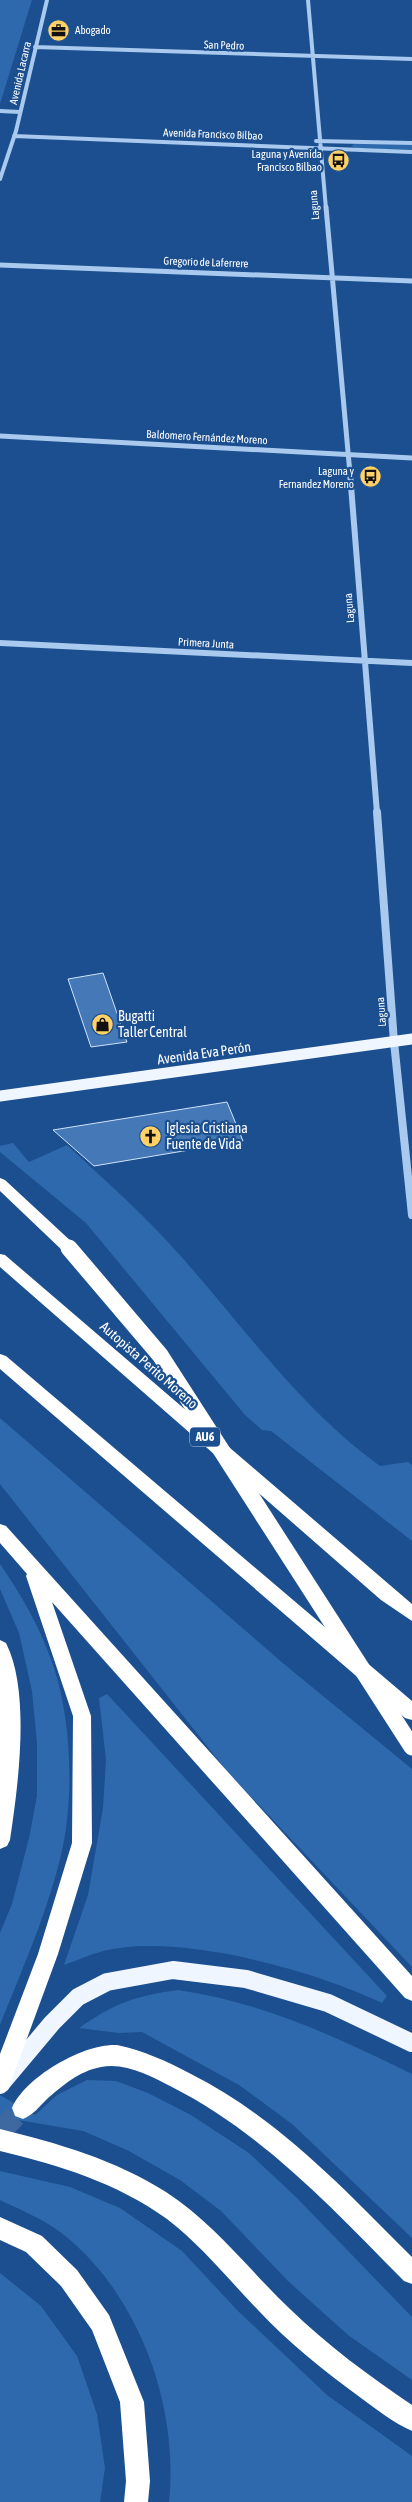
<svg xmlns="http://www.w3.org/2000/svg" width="412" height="2502" viewBox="0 0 412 2502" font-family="'Asap Condensed',sans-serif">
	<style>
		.green { fill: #2e69ad }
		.building { fill: #4478b7; stroke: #cfe3fa }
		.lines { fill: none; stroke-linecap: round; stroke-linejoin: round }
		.highway-tunnel { stroke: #3d69a0; stroke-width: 22; stroke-dasharray: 22 11; stroke-linecap: butt }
		.minor-far3 { stroke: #a9c9ee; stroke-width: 4 }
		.minor-far2 { stroke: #a9c9ee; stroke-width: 5 }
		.minor-far1 { stroke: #a9c9ee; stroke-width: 6 }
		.minor { stroke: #a9c9ee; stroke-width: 8 }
		.major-far1 { stroke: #f0f6ff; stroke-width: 11 }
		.major { stroke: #f0f6ff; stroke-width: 18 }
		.highway { fill: #fff; fill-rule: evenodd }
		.highway-bridge { stroke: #fff; stroke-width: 17 }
		.labels { text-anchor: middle; stroke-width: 4.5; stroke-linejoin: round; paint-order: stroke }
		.far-poi-label { font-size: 11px; fill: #fff; stroke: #1b4f8f; text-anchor: end }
		.far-street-label { font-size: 11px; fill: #fff; stroke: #1b4f8f }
		.shield { fill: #1b4f8f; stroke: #bbcadd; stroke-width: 1 }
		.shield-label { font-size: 12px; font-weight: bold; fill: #fff }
		.poi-label { font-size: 14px; fill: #fff; stroke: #1b4f8f; text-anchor: start }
		.street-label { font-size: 14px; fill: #fff; stroke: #1b4f8f }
	</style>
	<rect width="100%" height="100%" fill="#1b4f8f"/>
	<path class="green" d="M0,0H32L0,104Z
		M356,143L412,145V150L356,148L351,146Z
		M13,1143L29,1162L67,1145C100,1176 135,1206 166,1240C236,1315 295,1405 380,1466L408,1462L412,1465V1541L271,1431L262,1430L245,1415L86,1223L0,1152V1146Z
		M0,1418L284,1664L412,1769V1967L226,1770L0,1484Z
		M0,1564C22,1596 41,1629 53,1665C71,1717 74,1792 63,1846C50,1907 23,1967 0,2025V1933L12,1904L29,1838L37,1796V1743L32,1691L19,1633L0,1589Z
		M107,1694L387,1996L382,2003C312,1970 175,1931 100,1952C88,1955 76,1961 64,1965L88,1895L103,1808L106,1760L99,1698Z
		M178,1990C265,2003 334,2036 412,2074V2238L292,2124L239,2085L142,2032L119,2033L79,2028C115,2003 135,1996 178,1990Z
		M87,2080L116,2081L148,2093L191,2115L249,2153L296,2197L412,2317V2380L348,2335L288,2281L221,2211L180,2180L127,2150L83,2131L0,2117V2095L35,2115L57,2095Z
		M0,2171L70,2187L120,2208L182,2251L238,2311L327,2395L412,2456V2502H169C179,2409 141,2300 69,2239C50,2222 23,2211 0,2200Z
		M0,2273L41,2306L77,2356L97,2414L105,2468L100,2502H0Z"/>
	<path class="building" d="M103,973L127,1042L91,1047L68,979Z
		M227,1102L243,1141L94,1166L53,1130Z"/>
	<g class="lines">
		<path class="highway-tunnel" d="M0,2132L23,2108"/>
		<path class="minor-far3" d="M308,0L326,209
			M35,47L412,59
			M0,111L20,112
			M14,136L412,152
			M316,141L412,143
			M0,179L16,131L47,0"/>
		<path class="minor-far2" d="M326,207L350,474
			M0,265L412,281
			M0,436L412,458"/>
		<path class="minor-far1" d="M350,473L377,813
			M0,643L412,663"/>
		<path class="minor" d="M377,812L394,1042L412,1215"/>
		<path class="major-far1" d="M0,1096L412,1039"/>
		<path class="major" d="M0,2085L52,2023L78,1997L107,1982L173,1970L246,1979L328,2003L412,2043"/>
		<path class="highway" d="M0,1178L5,1180L74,1244L76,1248L74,1252H64L0,1191Z
			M0,1254L5,1255L412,1604V1621L381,1600L0,1267Z
			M0,1354L6,1356L412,1701V1720L405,1718L0,1369Z
			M0,1524L6,1526L412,1976V2001L405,1998L52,1602L91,1716L92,1843L58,1954L8,2090L0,2093V2054L38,1954L72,1843L73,1716L26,1576L27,1574L0,1543Z
			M0,1640L6,1643C31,1692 18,1786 10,1840L7,1846L0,1849Z
			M117,2045C143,2050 168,2062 191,2074C278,2118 344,2189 412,2257V2284L404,2281C333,2209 264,2134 172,2087C151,2076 125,2062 101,2067C79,2071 62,2086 46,2100C39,2107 33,2115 23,2119L15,2116L12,2108C25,2077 84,2043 117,2045Z
			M0,2129C57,2143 116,2160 166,2192C214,2223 249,2270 290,2309C327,2345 369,2376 412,2405V2431C394,2423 377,2410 361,2398C324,2371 289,2343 258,2310C228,2279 201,2245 167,2219C117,2183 59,2165 0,2151Z
			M0,2217L42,2236L77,2270L109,2315L144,2402L150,2481L148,2502H124L126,2481L120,2402L92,2330L61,2286L26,2252L0,2240Z"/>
		<path class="highway-bridge" d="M69,1248L160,1355L412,1747"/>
	</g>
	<defs>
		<symbol id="office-disc" viewBox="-11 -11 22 22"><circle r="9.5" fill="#ffd166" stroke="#1b4f8f"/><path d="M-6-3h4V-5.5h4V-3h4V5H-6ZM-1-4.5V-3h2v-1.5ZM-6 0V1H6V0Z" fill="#111"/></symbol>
		<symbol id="bus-disc" viewBox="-11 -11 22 22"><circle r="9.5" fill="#ffd166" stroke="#1b4f8f"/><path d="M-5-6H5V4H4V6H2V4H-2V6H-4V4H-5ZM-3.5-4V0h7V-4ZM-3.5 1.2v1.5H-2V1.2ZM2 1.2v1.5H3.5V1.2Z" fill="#111"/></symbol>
		<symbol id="shop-disc" viewBox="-11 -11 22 22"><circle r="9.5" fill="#ffd166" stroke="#1b4f8f"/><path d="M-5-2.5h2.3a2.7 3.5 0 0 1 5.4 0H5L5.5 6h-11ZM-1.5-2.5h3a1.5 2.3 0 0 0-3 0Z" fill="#111"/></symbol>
		<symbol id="church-disc" viewBox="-11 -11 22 22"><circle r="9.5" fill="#ffd166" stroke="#1b4f8f"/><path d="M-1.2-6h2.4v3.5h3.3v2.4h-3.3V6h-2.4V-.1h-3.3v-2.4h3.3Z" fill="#111"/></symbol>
	</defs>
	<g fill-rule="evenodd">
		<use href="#office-disc" x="46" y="18" width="25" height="25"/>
		<use href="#bus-disc" x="326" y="148" width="25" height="25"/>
		<use href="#bus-disc" x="358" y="464" width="25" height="25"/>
		<use href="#shop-disc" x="90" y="1012" width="25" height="25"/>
		<use href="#church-disc" x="138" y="1124" width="25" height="25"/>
	</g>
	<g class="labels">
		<g class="far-poi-label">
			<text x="75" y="34" text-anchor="start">Abogado</text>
			<text x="322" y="158">Laguna y Avenida<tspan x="322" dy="13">Francisco Bilbao</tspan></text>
			<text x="354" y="475">Laguna y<tspan x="354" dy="13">Fernandez Moreno</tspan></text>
		</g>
		<g class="far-street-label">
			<text transform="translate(224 45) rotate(2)" y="4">San Pedro</text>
			<text transform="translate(20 73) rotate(-77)" y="4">Avenida Lacarra</text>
			<text transform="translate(213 134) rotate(2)" y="4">Avenida Francisco Bilbao</text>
			<text transform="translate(314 205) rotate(-95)" y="4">Laguna</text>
			<text transform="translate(206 262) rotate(2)" y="4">Gregorio de Laferrere</text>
			<text transform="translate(207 437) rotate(3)" y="4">Baldomero Fernández Moreno</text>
			<text transform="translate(349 608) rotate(-95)" y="4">Laguna</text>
			<text transform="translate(206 643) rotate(3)" y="4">Primera Junta</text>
			<text transform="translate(381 1012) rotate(-94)" y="4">Laguna</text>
		</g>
		<rect class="shield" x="190" y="1427.5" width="30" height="19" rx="4"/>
		<g class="shield-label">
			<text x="205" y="1441">AU6</text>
		</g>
		<g class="poi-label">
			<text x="118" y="1021">Bugatti<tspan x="118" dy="16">Taller Central</tspan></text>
			<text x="166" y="1133">Iglesia Cristiana<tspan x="166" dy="16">Fuente de Vida</tspan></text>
		</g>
		<g class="street-label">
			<text transform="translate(204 1053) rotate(-8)" y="5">Avenida Eva Perón</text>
			<text transform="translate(149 1365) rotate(41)" y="5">Autopista Perito Moreno</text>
		</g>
	</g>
</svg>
